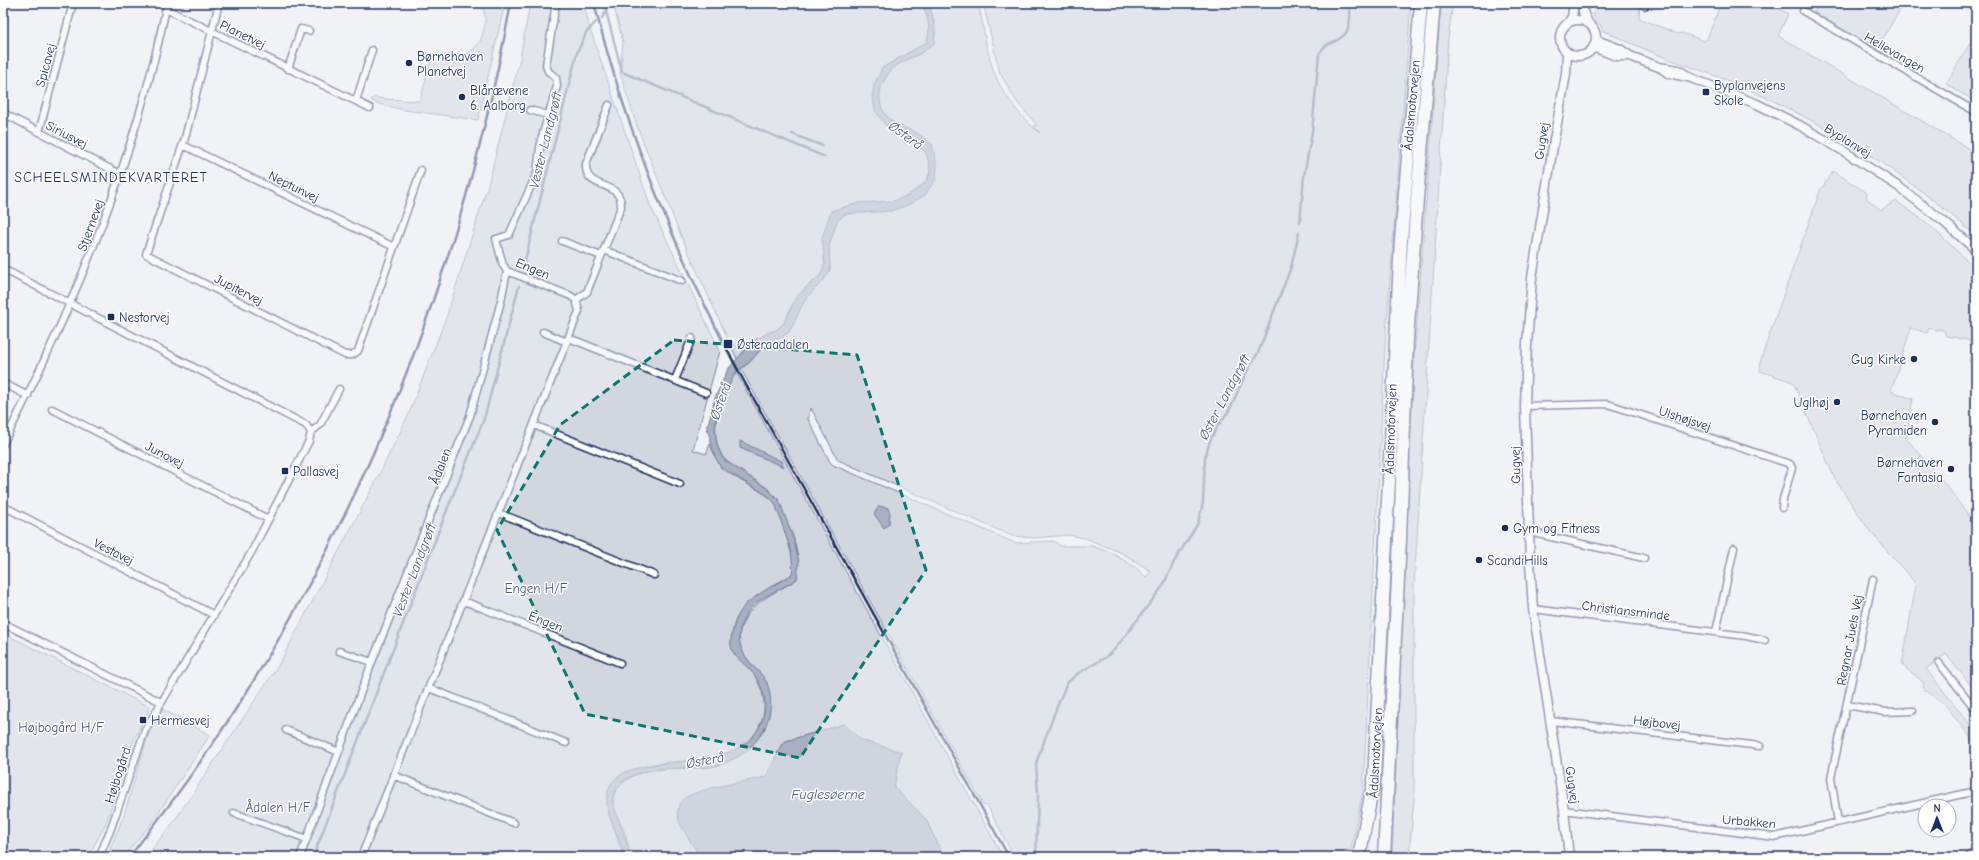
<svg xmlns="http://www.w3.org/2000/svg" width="1979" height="860" viewBox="0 0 1979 860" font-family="'Comic Neue',sans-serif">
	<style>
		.green { fill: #d2d6df; stroke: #76829e; fill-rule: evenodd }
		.water { fill: #a8b0c2; stroke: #707c9a }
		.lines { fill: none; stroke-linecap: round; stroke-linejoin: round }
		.stream { stroke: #707c9a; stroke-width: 2.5 }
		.minor-casing { stroke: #1b2f5e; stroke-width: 9 }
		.tertiary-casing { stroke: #1b2f5e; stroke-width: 11 }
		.motorway-casing { stroke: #1b2f5e; stroke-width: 15 }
		.minor { stroke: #fff; stroke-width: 6 }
		.tertiary { stroke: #fff; stroke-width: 8 }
		.motorway { stroke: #fff; stroke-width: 12 }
		.rail { stroke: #1b2f5e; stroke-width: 2.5 }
		.marked { fill: none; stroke: #0f766e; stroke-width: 3; stroke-dasharray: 8 5; stroke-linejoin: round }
		.poi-dot { fill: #1b2f5e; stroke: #fff; stroke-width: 1.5 }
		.labels { text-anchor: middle; stroke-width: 3; stroke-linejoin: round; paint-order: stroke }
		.street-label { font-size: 13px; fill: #1b2f5e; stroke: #fff }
		.poi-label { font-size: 13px; fill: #1b2f5e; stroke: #fff; text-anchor: start }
		.park-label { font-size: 13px; fill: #49597e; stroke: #fff }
		.water-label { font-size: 14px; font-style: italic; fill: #4c5c81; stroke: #fff }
		.neighbourhood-label { font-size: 14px; letter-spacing: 1px; fill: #1b2f5e; stroke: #fff }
	</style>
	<rect width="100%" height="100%" fill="#f1f2f5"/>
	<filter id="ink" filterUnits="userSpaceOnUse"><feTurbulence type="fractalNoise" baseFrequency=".025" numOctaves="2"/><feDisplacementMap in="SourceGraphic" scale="8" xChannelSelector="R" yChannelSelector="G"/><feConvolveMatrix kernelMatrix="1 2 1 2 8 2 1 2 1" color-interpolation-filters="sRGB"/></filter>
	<g filter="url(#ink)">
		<path class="green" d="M484,3H505L478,120L405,110L378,104L371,100L375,97L384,99L420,101L432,56L435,54C455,59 477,57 483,33C486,22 486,16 482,6Z
			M530,3H584L589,26L650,205L720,351L693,450L706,454L710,444C720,472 733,476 758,490C764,494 771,497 775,503C781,513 787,537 790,549C792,555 795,567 792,573C790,578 782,581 777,583C761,594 732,610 733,633C733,638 738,645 740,649C753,674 774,698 759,727C755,735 747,744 739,749C697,771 645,750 610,785L608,812L624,857H146L173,823L278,666L374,485L408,416L446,318L488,185L520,59Z
			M613,3H921C928,15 931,28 927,42L882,68L874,85L886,126C895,131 906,136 915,142C947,165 924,193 895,201C884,204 872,202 861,203C851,204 841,209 831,211L824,259L825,264L820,276L806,287L792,305L784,323L776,330L766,333L737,359L678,229L637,126L620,73L623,42Z
			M929,3H978C983,23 985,44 991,63C998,89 1019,117 1040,133L1034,126L1037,125L1017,102L1000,73L983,3H1411L1385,347L1363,791L1349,857H1014L987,805L984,806L741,369L750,362L761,349L788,333L793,325L802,305L810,294L824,280L830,270L829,246L837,221L845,214L891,211L935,179L932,144C910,132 866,116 883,83C887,75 892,68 901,63C915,55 930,53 935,36C937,27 931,12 929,3ZM811,408L838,460L1012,536L1033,538L1069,535L1085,538L1122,553L1151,571L1146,577L1136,568L1112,553L1092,546H1060L1054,541L1015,543L833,465L830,462L808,419Z
			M1441,3H1453L1448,38L1414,586V799L1409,857H1392L1413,373Z
			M1593,3H1640L1639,18L1678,34L1682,33L1704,41L1707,39L1721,3H1769L1788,14L1778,36L1976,153V236C1906,174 1825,122 1738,85C1707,71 1673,62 1642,48C1628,42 1616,36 1603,31L1600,24L1594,18Z
			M1820,3H1904L1876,50L1813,14Z
			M1976,33V102L1946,84Z
			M1833,171L1867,193L1866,198L1881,210L1896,201L1927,223L1976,269V370L1969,361L1973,350L1968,340L1946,336L1944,330L1938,329V330L1929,328L1927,333L1911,328L1891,391L1913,399L1906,438L1942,480L1976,525V685L1972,687L1946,654L1926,669L1976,732V745L1944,703L1924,690L1923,682L1902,665L1916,584L1869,530L1835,479L1793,382L1760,371L1761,359L1820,191Z
			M736,372L1003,857H944L925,818L894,787L901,752L861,740L844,724L783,742L766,777L706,790L694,847L701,857H630C629,849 627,841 625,833C621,823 611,810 613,799C613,794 616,791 618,788C644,757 691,776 725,763C735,759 755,738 765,729L767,683C759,671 747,661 741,649C738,643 738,636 740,631C748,601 774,595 797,579C797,567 798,552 794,540C793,533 772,494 768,489C762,483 740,473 732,466C702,444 719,398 736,372Z
			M3,633L150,707L132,744L106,823L88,857H3Z
			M162,709L210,735L151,824L123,857H107L124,815L149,732Z"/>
		<path class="water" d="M921,3H929L933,19L935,42C925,54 911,56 899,64C881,75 873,100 887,117C895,126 908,128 917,133C922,136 927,140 932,144L937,166L936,179L925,195L908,205L891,211L845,214L837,221L829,246L830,270L824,280L810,294L802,305L793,325L788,333L761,349L750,362L736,372L722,399L716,418L715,430L717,445L723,459L768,489L779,500L794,540L799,562L797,579C784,588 765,594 753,606C738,621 734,642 748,660C754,668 763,674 767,683C775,703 769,727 755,742C745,755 727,764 711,767C679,771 624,759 612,800L629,850L630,857H624C621,837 604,815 607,796C613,741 739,785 762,721C769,701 762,682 748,668C743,663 735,657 732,650C727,638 738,611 747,603C760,592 777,584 791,575L793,571L791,551L775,503L767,495L721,468L715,457L707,428L715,398L728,369L754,340L776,330L784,323L796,297L820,276L825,264L822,238L831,211L859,203L893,201L907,196L927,182L930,173L929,163L926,153L915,142L886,126L876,112L872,98L874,85L882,68L927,42C931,28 928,15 921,3Z
			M740,441L781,461L784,467L740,448Z
			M879,506L888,508L890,513L889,524L884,528L874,514Z
			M844,724L861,740L901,752L894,787L925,818L944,857H701C693,845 682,831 678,817C676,811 680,801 685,798C702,787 745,782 766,777L783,742Z"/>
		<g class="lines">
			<path class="stream" d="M606,11L622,72L825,157
				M602,18L606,11L605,3
				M792,134L823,146
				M1300,222L1304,176L1312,132L1319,54C1327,40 1333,45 1343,36C1352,29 1350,13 1350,3
				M523,268L577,53L586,33L596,22
				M313,857L443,520L484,419L519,286
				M1036,857L1038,794L1036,763L1058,704L1067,683L1077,674L1106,657L1115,649L1163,586L1174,562L1198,523L1203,503L1205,457L1210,441L1217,427L1230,409L1246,373L1258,353L1291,267L1299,233"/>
			<defs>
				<path id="minor" d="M219,3L185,138L146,254L345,355H352L358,351L421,170
					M1645,6V3
					M166,9L370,108
					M1803,11L1976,112
					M288,69L301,29L309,31
					M356,101L372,50
					M530,110L548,115
					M3,113L120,174
					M39,132L73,3
					M183,145L394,247
					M562,241L601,256
					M604,250L682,281
					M3,269L306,425L311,432
					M576,300L587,292L621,207C622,178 584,192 586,164L609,105
					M543,332L567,342
					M569,338L706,393
					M675,380L692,338
					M3,383L28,396
					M1525,406L1608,404L1790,464L1792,468L1783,499L1782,508
					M52,409L268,519
					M534,425L680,484
					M3,444C75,304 136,157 167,3
					M3,506L214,615
					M499,513L654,575
					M1529,532L1644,558
					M464,601L620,663
					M1533,609L1746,636L1765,640
					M3,623L161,702
					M1716,632L1734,548
					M339,651L372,662
					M1939,663L1976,710
					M429,688L566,743
					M1847,705L1885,712L1913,711
					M1551,721L1760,746
					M286,730L339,752
					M393,775L514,823
					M1564,810L1774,837L1976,791
					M234,813L307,839
					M1838,822L1831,778L1873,579
					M99,857L110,831L145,730L251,553L309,441L311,432L320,425L339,389
					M300,857L372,662L470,416L501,301L507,271
					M361,857L579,311L576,300L571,296L507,271L503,265L496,239L509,235L537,173L541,140L557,86L556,78L548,71L546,65L556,3"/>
				<path id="tertiary" d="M1583,3V12L1588,23
					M1560 38a18 18 0 1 1 36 0a18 18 0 1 1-36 0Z
					M1568,23L1572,17L1574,3
					M1596,40L1620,49L1630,56
					M1593,47L1616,56H1630L1659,67L1678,70L1691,78L1757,104L1799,125L1842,150L1899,187L1943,221L1976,250
					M1567,53L1566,74L1554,140L1532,278L1527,344L1525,406L1530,563L1533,609L1564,810L1569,857
					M1660,67L1668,73L1688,77"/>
				<path id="motorway" d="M1359,857L1374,780L1401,240L1421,3
					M1384,857L1400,539L1407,340L1417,199L1434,3
					M1972,857L1976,856"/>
			</defs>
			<use href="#minor" class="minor-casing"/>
			<use href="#tertiary" class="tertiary-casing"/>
			<use href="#motorway" class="motorway-casing"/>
			<use href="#minor" class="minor"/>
			<use href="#tertiary" class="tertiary"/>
			<use href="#motorway" class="motorway"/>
			<path class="rail" d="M594,3C626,130 678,259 740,374L1009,857
				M129,857C327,611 454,313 511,3"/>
		</g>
	</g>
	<path d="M0 0H1979V860H0ZM674,340L857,355L926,570L800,758L585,714L497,530L560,425Z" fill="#f1f2f5" fill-opacity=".55" fill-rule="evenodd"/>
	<path class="marked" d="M674,340L857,355L926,570L800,758L585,714L497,530L560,425Z"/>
	<g class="poi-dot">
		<circle cx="409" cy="63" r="4"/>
		<rect x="1702" y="88" width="8" height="8" rx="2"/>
		<circle cx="462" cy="97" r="4"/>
		<rect x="107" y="313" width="8" height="8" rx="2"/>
		<rect x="723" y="339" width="10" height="10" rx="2"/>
		<circle cx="1914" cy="359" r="4"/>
		<circle cx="1837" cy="402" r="4"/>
		<circle cx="1935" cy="422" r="4"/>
		<circle cx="1951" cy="469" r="4"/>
		<rect x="281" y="467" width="8" height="8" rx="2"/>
		<circle cx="1505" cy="528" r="4"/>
		<circle cx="1479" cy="560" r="4"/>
		<rect x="139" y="716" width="8" height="8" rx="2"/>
	</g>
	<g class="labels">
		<g class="street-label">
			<text transform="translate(243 34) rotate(26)" y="5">Planetvej</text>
			<text transform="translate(1895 52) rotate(30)" y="5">Hellevangen</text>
			<text transform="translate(45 65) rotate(-75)" y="5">Spicavej</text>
			<text transform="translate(1411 105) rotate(-85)" y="5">Ådalsmotorvejen</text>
			<text transform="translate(67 134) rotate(27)" y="5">Siriusvej</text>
			<text transform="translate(1848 140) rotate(32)" y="5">Byplanvej</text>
			<text transform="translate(1541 141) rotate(-81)" y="5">Gugvej</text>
			<text transform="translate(294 186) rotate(26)" y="5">Neptunvej</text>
			<text transform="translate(90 225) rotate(-70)" y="5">Stjernevej</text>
			<text transform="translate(533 268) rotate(23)" y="5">Engen</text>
			<text transform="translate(239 289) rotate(27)" y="5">Jupitervej</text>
			<text transform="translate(1685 418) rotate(18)" y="5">Ulshøjsvej</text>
			<text transform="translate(1390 429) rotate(-88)" y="5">Ådalsmotorvejen</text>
			<text transform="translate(165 454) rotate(27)" y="5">Junovej</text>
			<text transform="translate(1515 465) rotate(-91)" y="5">Gugvej</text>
			<text transform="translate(440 466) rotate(-69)" y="5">Ådalen</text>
			<text transform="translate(114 551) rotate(27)" y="5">Vestavej</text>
			<text transform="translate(1626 610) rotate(7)" y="5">Christiansminde</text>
			<text transform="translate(546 621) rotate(22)" y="5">Engen</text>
			<text transform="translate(1849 640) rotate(-79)" y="5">Regnar Juels Vej</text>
			<text transform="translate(1657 722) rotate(7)" y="5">Højbovej</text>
			<text transform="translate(1375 753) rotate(-87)" y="5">Ådalsmotorvejen</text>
			<text transform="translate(117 775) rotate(-72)" y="5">Højbogård</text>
			<text transform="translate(1573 785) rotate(82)" y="5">Gugvej</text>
			<text transform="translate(1749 821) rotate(5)" y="5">Urbakken</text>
		</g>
		<g class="poi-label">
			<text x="417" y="61">Børnehaven<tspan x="417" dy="15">Planetvej</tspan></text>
			<text x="1714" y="90">Byplanvejens<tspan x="1714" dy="15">Skole</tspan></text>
			<text x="470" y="95">Blårævene<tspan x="470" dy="15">6. Aalborg</tspan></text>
			<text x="119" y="322">Nestorvej</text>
			<text x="737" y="349">Østeraadalen</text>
			<text x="1906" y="364" text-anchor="end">Gug Kirke</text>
			<text x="1829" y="407" text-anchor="end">Uglhøj</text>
			<text x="1927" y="420" text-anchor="end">Børnehaven<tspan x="1927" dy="15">Pyramiden</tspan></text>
			<text x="1943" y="467" text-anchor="end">Børnehaven<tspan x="1943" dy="15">Fantasia</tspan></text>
			<text x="293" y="476">Pallasvej</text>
			<text x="1513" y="533">Gym og Fitness</text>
			<text x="1487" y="565">ScandiHills</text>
			<text x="151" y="725">Hermesvej</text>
		</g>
		<g class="park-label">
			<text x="536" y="593">Engen H/F</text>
			<text x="61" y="732">Højbogård H/F</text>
			<text x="278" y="812">Ådalen H/F</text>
		</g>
		<g class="water-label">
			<text transform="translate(906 135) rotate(36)" y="5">Østerå</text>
			<text transform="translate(545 140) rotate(-76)" y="5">Vester Landgrøft</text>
			<text transform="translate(1224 397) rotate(-62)" y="5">Øster Landgrøft</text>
			<text transform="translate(720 401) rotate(-70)" y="5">Østerå</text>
			<text transform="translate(414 570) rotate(-69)" y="5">Vester Landgrøft</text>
			<text transform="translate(705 760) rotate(-10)" y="5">Østerå</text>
			<text x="828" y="799">Fuglesøerne</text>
		</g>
		<g class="neighbourhood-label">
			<text x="111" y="182">SCHEELSMINDEKVARTERET</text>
		</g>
	</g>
	<rect width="1979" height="860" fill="none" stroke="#fff" stroke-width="16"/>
	<rect x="8" y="8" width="1963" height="844" fill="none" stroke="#1b2f5e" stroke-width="1.5" filter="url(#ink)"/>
	<g transform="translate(1937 818)"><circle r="19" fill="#ffffff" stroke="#a4acbf"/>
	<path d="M0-3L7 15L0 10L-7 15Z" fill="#1b2f5e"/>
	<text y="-6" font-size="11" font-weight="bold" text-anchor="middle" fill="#1b2f5e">N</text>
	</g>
</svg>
